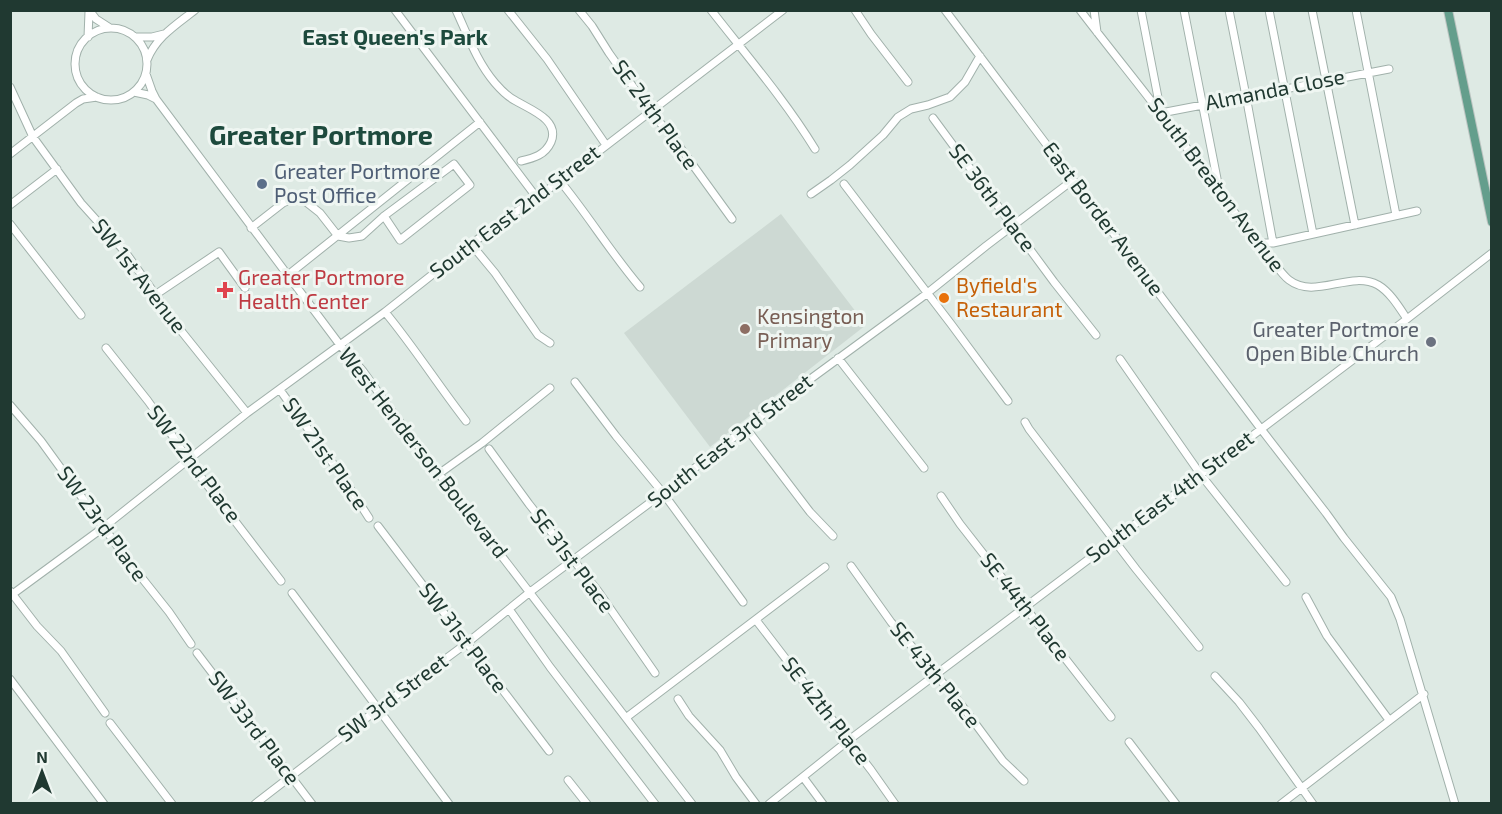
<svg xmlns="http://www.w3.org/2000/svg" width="1502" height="814" viewBox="0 0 1502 814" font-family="'Exo 2',sans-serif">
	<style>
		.built { fill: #cdd9d3 }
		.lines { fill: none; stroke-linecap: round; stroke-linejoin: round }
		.minor-casing { stroke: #a1b1ab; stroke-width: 9 }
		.major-casing { stroke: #bcc4c1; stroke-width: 10 }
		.minor { stroke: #fff; stroke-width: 7 }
		.major { stroke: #649e8c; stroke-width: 8 }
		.service-dot { fill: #5c6f8a; stroke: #eff6f2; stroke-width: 2 }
		.health-dot { fill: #e0444e; stroke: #eff6f2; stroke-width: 2 }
		.food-dot { fill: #e8710a; stroke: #eff6f2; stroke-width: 2 }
		.education-dot { fill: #8d6e63; stroke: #eff6f2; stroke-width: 2 }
		.worship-dot { fill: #6b7280; stroke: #eff6f2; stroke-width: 2 }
		.labels { text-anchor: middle; stroke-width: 6; stroke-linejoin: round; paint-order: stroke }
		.street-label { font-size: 21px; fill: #203931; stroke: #eff6f2 }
		.service-label { font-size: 21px; fill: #4e5e75; stroke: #eff6f2; text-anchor: start }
		.health-label { font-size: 21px; fill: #be3a42; stroke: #eff6f2; text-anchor: start }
		.food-label { font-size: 21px; fill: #c56008; stroke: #eff6f2; text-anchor: start }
		.education-label { font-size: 21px; fill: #785e54; stroke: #eff6f2; text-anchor: start }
		.worship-label { font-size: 21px; fill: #5b616d; stroke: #eff6f2; text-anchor: end }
		.neighbourhood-label { font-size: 22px; font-weight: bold; fill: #1d4a3d; stroke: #eff6f2 }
		.district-label { font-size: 27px; font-weight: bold; fill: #1d4a3d; stroke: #eff6f2 }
	</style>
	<rect width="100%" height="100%" fill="#deeae4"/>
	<path class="built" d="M781,214L866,325L710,447L624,333Z"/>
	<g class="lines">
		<defs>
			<path id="minor" d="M89,10L96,19L110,28
				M395,10L537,198
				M456,10C468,36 477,62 495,83C501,90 508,97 516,101C531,110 560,120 551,142C545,155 534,158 521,161
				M508,10L547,59L606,145
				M579,10L592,26L609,53L651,112L674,139L732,219
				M711,10C747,56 785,100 815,149
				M855,10L871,34L908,82
				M945,10L1261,429L1326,513L1344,538L1391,597L1400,619L1455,804
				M1080,10C1115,56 1152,100 1186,147C1210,182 1236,215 1263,248C1270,257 1281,274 1289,280C1315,300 1350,270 1378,285C1390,292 1399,307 1407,319
				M1094,10L1097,32
				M1141,10L1161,113L1389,69
				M1184,10L1220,194
				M1229,10L1246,96L1273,243
				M1269,10L1313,234
				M1312,10L1355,225
				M1356,10L1396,215
				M75 64a36 36 0 1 1 72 0a36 36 0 1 1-72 0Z
				M88,37L89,12
				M136,37H152L164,34
				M147,60C156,37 176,25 195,10
				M146,74L152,91L156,99L340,345L363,371L388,406L464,507L692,804
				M10,87L33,137L81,203L126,253L182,332L247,413
				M134,92L148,95L156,99
				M933,118L1054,282L1096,335
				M10,154L76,103L83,99L97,97
				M560,181C588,215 611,253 640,287
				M844,184L951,324L1008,401
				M811,194L831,180L850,165L883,135L898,117L911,109L928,105L950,97L965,82L980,56
				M10,205L57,169
				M10,224L81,315
				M251,228L283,203L292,199L301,198L320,213L338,236L349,238L362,236L384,216L454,164L470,185L400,240L384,216
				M1259,243H1273L1417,211
				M471,244L495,273L538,335L550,343
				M288,275L480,122
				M155,295L219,252L245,288
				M385,312C414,347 438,385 466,421
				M106,348L148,401L168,429L188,460L281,581
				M838,358L924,468
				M1120,359L1201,475L1286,582
				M575,382L616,436L663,493L743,602
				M280,390L342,476L369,518
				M10,405L41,441L126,558L169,612L191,644
				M1025,422L1029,429L1136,569L1199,647
				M746,428L810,512L833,536
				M489,449L529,504L598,591L655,673
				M440,473L482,443L550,388
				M941,496L960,524L1111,717
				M378,526L549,751
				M851,566L891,622L960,703L1003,761L1024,781
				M10,591L37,626L61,651L105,713
				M292,593L449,804
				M10,596L104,527L247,413L385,312L471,244L560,181L783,10
				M1306,597L1327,636L1389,720
				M509,609L550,667L655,804
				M756,620L871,770L895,804
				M197,653L312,804
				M1215,676L1239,702L1259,728L1313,804
				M10,679L104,804
				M678,699L689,716L720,750L736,777L756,804
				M627,717L825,567
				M110,723L172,804
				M1129,742L1176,804
				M803,777L823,804
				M568,780L587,804
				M255,804L378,709L467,643L530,592L663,493L775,405L925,295L986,246L1073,180
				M769,804L849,740L1407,319L1492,253
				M1281,804L1424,694"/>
			<path id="major" d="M1448,10L1492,222"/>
		</defs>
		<use href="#minor" class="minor-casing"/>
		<use href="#major" class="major-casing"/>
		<use href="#minor" class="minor"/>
		<use href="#major" class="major"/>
	</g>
	<circle class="service-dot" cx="262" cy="184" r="6"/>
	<path class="health-dot" d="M222 281h6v6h6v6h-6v6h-6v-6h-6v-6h6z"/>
	<circle class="food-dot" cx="944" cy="298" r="6"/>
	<circle class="education-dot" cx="745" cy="329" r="6"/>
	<circle class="worship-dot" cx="1431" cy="342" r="6"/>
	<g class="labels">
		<g class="street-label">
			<text transform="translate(1275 90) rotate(-11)" y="7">Almanda Close</text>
			<text transform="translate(655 115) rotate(54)" y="7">SE 24th Place</text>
			<text transform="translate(1216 185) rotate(53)" y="7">South Breaton Avenue</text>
			<text transform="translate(992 198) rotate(53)" y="7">SE 36th Place</text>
			<text transform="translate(515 212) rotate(-37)" y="7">South East 2nd Street</text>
			<text transform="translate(1103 219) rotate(53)" y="7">East Border Avenue</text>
			<text transform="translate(139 276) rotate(52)" y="7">SW 1st Avenue</text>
			<text transform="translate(730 441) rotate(-38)" y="7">South East 3rd Street</text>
			<text transform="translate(423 453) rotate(52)" y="7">West Henderson Boulevard</text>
			<text transform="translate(325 454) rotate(55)" y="7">SW 21st Place</text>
			<text transform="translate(194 464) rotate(53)" y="7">SW 22nd Place</text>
			<text transform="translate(1170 497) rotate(-37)" y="7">South East 4th Street</text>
			<text transform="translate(102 524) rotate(54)" y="7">SW 23rd Place</text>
			<text transform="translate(572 561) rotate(53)" y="7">SE 31st Place</text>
			<text transform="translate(1025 607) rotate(52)" y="7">SE 44th Place</text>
			<text transform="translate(463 638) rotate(53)" y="7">SW 31st Place</text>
			<text transform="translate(935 675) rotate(51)" y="7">SE 43th Place</text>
			<text transform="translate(393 698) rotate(-37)" y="7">SW 3rd Street</text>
			<text transform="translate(826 711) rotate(52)" y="7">SE 42th Place</text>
			<text transform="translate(254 728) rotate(53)" y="7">SW 33rd Place</text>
		</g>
		<g class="service-label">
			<text x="274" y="179">Greater Portmore<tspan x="274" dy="24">Post Office</tspan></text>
		</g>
		<g class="health-label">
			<text x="238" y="285">Greater Portmore<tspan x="238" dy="24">Health Center</tspan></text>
		</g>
		<g class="food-label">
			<text x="956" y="293">Byfield's<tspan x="956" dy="24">Restaurant</tspan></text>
		</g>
		<g class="education-label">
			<text x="757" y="324">Kensington<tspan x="757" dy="24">Primary</tspan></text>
		</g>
		<g class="worship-label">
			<text x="1419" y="337">Greater Portmore<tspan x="1419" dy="24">Open Bible Church</tspan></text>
		</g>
		<g class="neighbourhood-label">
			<text x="395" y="45">East Queen's Park</text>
		</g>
		<g class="district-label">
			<text x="321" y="145">Greater Portmore</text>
		</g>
	</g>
	<rect width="1502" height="814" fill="none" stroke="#203931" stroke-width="24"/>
	<g transform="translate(42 772)" stroke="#eff6f2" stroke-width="4.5" paint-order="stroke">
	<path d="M0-4.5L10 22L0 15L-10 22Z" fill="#203931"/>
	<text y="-9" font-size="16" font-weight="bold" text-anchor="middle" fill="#203931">N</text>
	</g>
</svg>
